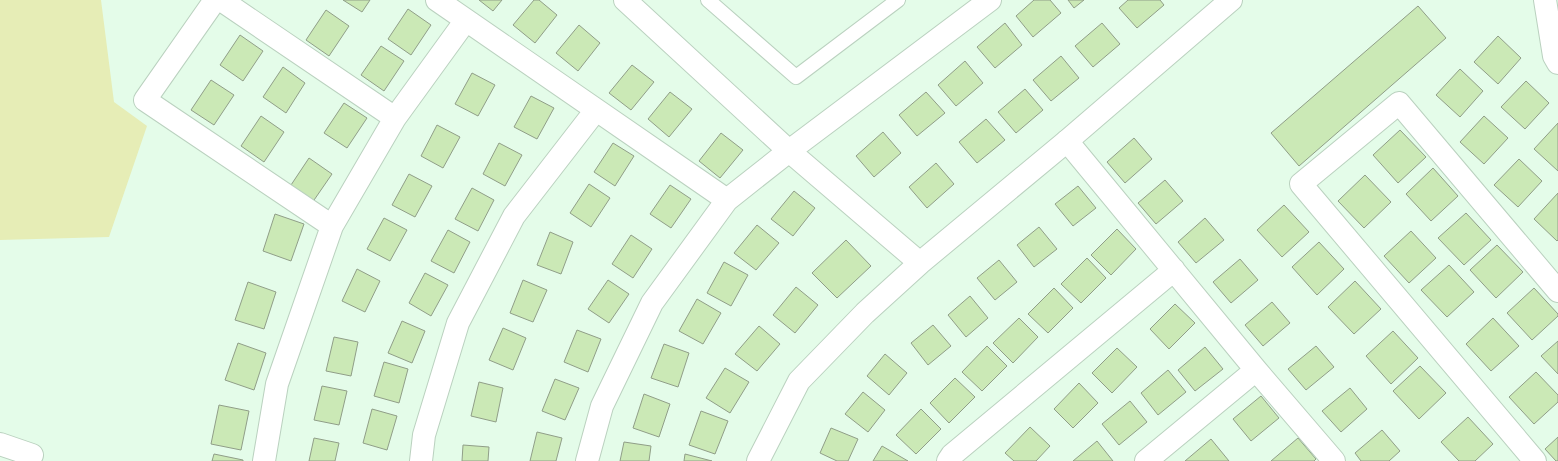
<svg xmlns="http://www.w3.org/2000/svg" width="1558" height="461" viewBox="0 0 1558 461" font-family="Figtree,sans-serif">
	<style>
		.green { fill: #e6edb6 }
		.building { fill: #cbe9b6; stroke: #909e88 }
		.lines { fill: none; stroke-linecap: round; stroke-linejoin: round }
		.lane-casing { stroke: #bad1bf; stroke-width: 16 }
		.street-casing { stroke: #bad1bf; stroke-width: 24 }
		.secondary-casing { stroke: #bad1bf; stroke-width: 24 }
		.lane { stroke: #fff; stroke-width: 14 }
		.street { stroke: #fff; stroke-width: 22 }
		.secondary { stroke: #fff; stroke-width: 22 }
	</style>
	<rect width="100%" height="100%" fill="#e4fce9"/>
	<path class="green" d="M0,0H101L114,102L147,126L109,237L0,240Z"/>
	<path class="building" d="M343,0H370L362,12Z
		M479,0H502L493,11Z
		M534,0H539L557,15L535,43L513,25Z
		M1034,0H1050L1061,13L1033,37L1016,16Z
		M1068,0H1084L1074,8Z
		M1128,0H1160L1164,5L1137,28L1119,8Z
		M1418,6L1446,38L1299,166L1271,133Z
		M408,9L431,25L411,55L388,39Z
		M326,10L349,26L329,56L306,40Z
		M1005,23L1022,45L995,68L977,47Z
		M1102,23L1120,44L1093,67L1075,46Z
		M579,25L600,43L578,71L556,53Z
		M240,35L263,51L243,81L220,65Z
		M1498,36L1521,58L1498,84L1474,62Z
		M381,46L404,61L384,91L361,75Z
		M1061,56L1079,78L1051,101L1033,80Z
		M965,61L983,83L956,106L938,85Z
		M632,65L654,82L631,110L609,93Z
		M283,67L305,83L286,113L263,97Z
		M1460,69L1483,91L1460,117L1436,95Z
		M472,73L495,85L478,116L455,104Z
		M211,80L234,95L214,125L191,110Z
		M1526,81L1549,103L1525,129L1501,107Z
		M1025,89L1043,110L1016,133L998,112Z
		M670,92L692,109L669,137L648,119Z
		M926,92L945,113L917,136L899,115Z
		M531,96L554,108L537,139L514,127Z
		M344,103L367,118L347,148L324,133Z
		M261,116L284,132L264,162L241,146Z
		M1484,116L1508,138L1484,164L1460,142Z
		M986,119L1005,140L977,163L959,142Z
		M1558,123V171L1534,149Z
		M437,125L460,137L443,168L421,156Z
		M1400,130L1426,157L1398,183L1373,155Z
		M883,132L901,153L874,177L856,156Z
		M721,133L743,150L720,178L699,161Z
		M1134,138L1152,159L1125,183L1107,162Z
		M499,143L522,155L505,186L483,174Z
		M613,143L634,156L615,186L594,172Z
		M309,158L332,174L312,203L289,188Z
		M1519,159L1542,181L1518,207L1494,185Z
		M936,163L954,184L927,208L909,187Z
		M1433,168L1458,196L1431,221L1406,194Z
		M409,174L432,186L415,217L392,205Z
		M1365,175L1391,202L1364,228L1338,201Z
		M1165,180L1183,201L1156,224L1138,203Z
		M589,184L610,198L591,227L570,213Z
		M670,185L691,199L671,228L650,214Z
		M1078,186L1096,208L1073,226L1055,204Z
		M472,188L494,200L478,231L455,219Z
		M794,191L815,208L793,236L771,219Z
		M1558,193V240L1557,241L1534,219Z
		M1284,205L1309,232L1282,257L1257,230Z
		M1466,213L1491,240L1464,265L1438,238Z
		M275,214L304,224L291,261L263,251Z
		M384,218L407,230L390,261L367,249Z
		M1205,218L1224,240L1196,263L1178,242Z
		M757,225L779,243L756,270L734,253Z
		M1039,227L1057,249L1034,267L1017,245Z
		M1117,229L1136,249L1111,275L1091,255Z
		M448,230L470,242L454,273L431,261Z
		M1411,231L1436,258L1409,283L1384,256Z
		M550,232L573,242L561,274L537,265Z
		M631,235L652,249L633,278L612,264Z
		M846,240L871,266L837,298L812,273Z
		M1319,242L1344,269L1317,295L1292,267Z
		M1497,245L1523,272L1496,298L1470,270Z
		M1087,258L1106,278L1081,303L1061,284Z
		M1240,259L1258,280L1231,303L1213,282Z
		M999,260L1017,282L995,300L977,278Z
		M724,262L748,275L731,306L707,293Z
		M1449,265L1474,292L1447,317L1421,290Z
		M357,269L380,281L365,312L342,301Z
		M425,273L448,285L431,316L409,303Z
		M523,280L547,290L533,322L510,313Z
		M608,280L629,294L609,323L588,309Z
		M1355,281L1381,309L1354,334L1328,307Z
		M248,282L276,292L264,329L235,320Z
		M796,287L818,305L795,333L773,315Z
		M1054,288L1073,308L1048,333L1028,314Z
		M1534,288L1558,314V316L1532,340L1507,313Z
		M970,296L988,318L966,337L948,315Z
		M697,299L721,313L703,344L679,331Z
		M1272,302L1290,323L1263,346L1245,325Z
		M1175,304L1195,323L1169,349L1150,329Z
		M1019,318L1038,337L1013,363L993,343Z
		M1493,318L1519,346L1491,371L1466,344Z
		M402,321L425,331L412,363L388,353Z
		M933,325L951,346L928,365L911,343Z
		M759,326L780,344L757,371L735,354Z
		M503,328L526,338L513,370L489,360Z
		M577,330L601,339L588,372L564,362Z
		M1393,331L1418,358L1391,384L1366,356Z
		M334,337L358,342L351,376L326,371Z
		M1558,341V374L1541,356Z
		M238,343L266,353L254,390L225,380Z
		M664,344L689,353L678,387L651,378Z
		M987,346L1007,366L982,391L962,372Z
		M1316,346L1334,367L1306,390L1288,369Z
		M1205,347L1223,369L1195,391L1178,370Z
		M1117,348L1137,367L1112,393L1092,373Z
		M885,354L907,373L889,395L867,376Z
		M384,362L408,369L399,403L374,396Z
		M1420,366L1446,393L1419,419L1393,391Z
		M725,368L749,382L730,413L706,398Z
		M1168,370L1186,392L1158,415L1141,393Z
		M1536,372L1558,395V402L1534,424L1509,397Z
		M955,378L975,397L949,423L930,403Z
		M555,379L579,388L565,420L542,411Z
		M479,382L503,388L496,422L471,416Z
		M1079,383L1098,403L1073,428L1054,409Z
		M322,386L347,391L339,425L314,420Z
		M1350,388L1367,409L1341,432L1322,411Z
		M863,392L885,410L868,432L845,414Z
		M644,394L670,404L659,437L633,428Z
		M1261,396L1279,418L1251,441L1233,419Z
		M1130,401L1147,422L1119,445L1102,424Z
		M219,405L249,411L241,450L211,444Z
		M372,409L397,416L387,450L363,443Z
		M921,409L941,429L916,454L896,435Z
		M701,411L728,421L715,454L689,445Z
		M1468,417L1493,444L1475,461H1459L1441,442Z
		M1030,427L1050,446L1036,461H1014L1005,453Z
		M831,428L858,439L848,461H837L820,453Z
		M1382,430L1400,451L1389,461H1361L1355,453Z
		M537,432L562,438L556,461H530Z
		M1558,437V461H1556L1545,449Z
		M314,438L339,443L335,461H309Z
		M1298,438L1316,459L1314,461H1271Z
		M1211,439L1229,461H1185Z
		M1097,441L1113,461H1073Z
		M624,442L651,446L649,461H620Z
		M463,445L489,447L488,461H462Z
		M882,446L908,461H873Z
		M214,454L243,460V461H212Z
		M685,454L712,461H684Z"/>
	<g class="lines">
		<defs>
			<path id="lane" d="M708,0L796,77L898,0"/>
			<path id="street" d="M215,0L145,100L332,226
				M221,0L395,118
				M437,0L727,200
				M1067,141L1256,370L1334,461
				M0,444L32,455
				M264,461L277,384L332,226L395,118L466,20
				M421,461L424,435L458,323L514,216L596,110
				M587,461L602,406L652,303L727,200L789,151L990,0
				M948,461L952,455L1174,270
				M1146,461L1256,370
				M1535,461L1301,184L1399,103L1558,291"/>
			<path id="secondary" d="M625,0L789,151L920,263
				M1545,0L1554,56L1558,63
				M758,461L799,381L865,313L920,263L1067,141L1231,0"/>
		</defs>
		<use href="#lane" class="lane-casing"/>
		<use href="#street" class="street-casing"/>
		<use href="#secondary" class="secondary-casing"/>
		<use href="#lane" class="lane"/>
		<use href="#street" class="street"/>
		<use href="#secondary" class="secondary"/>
	</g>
</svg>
